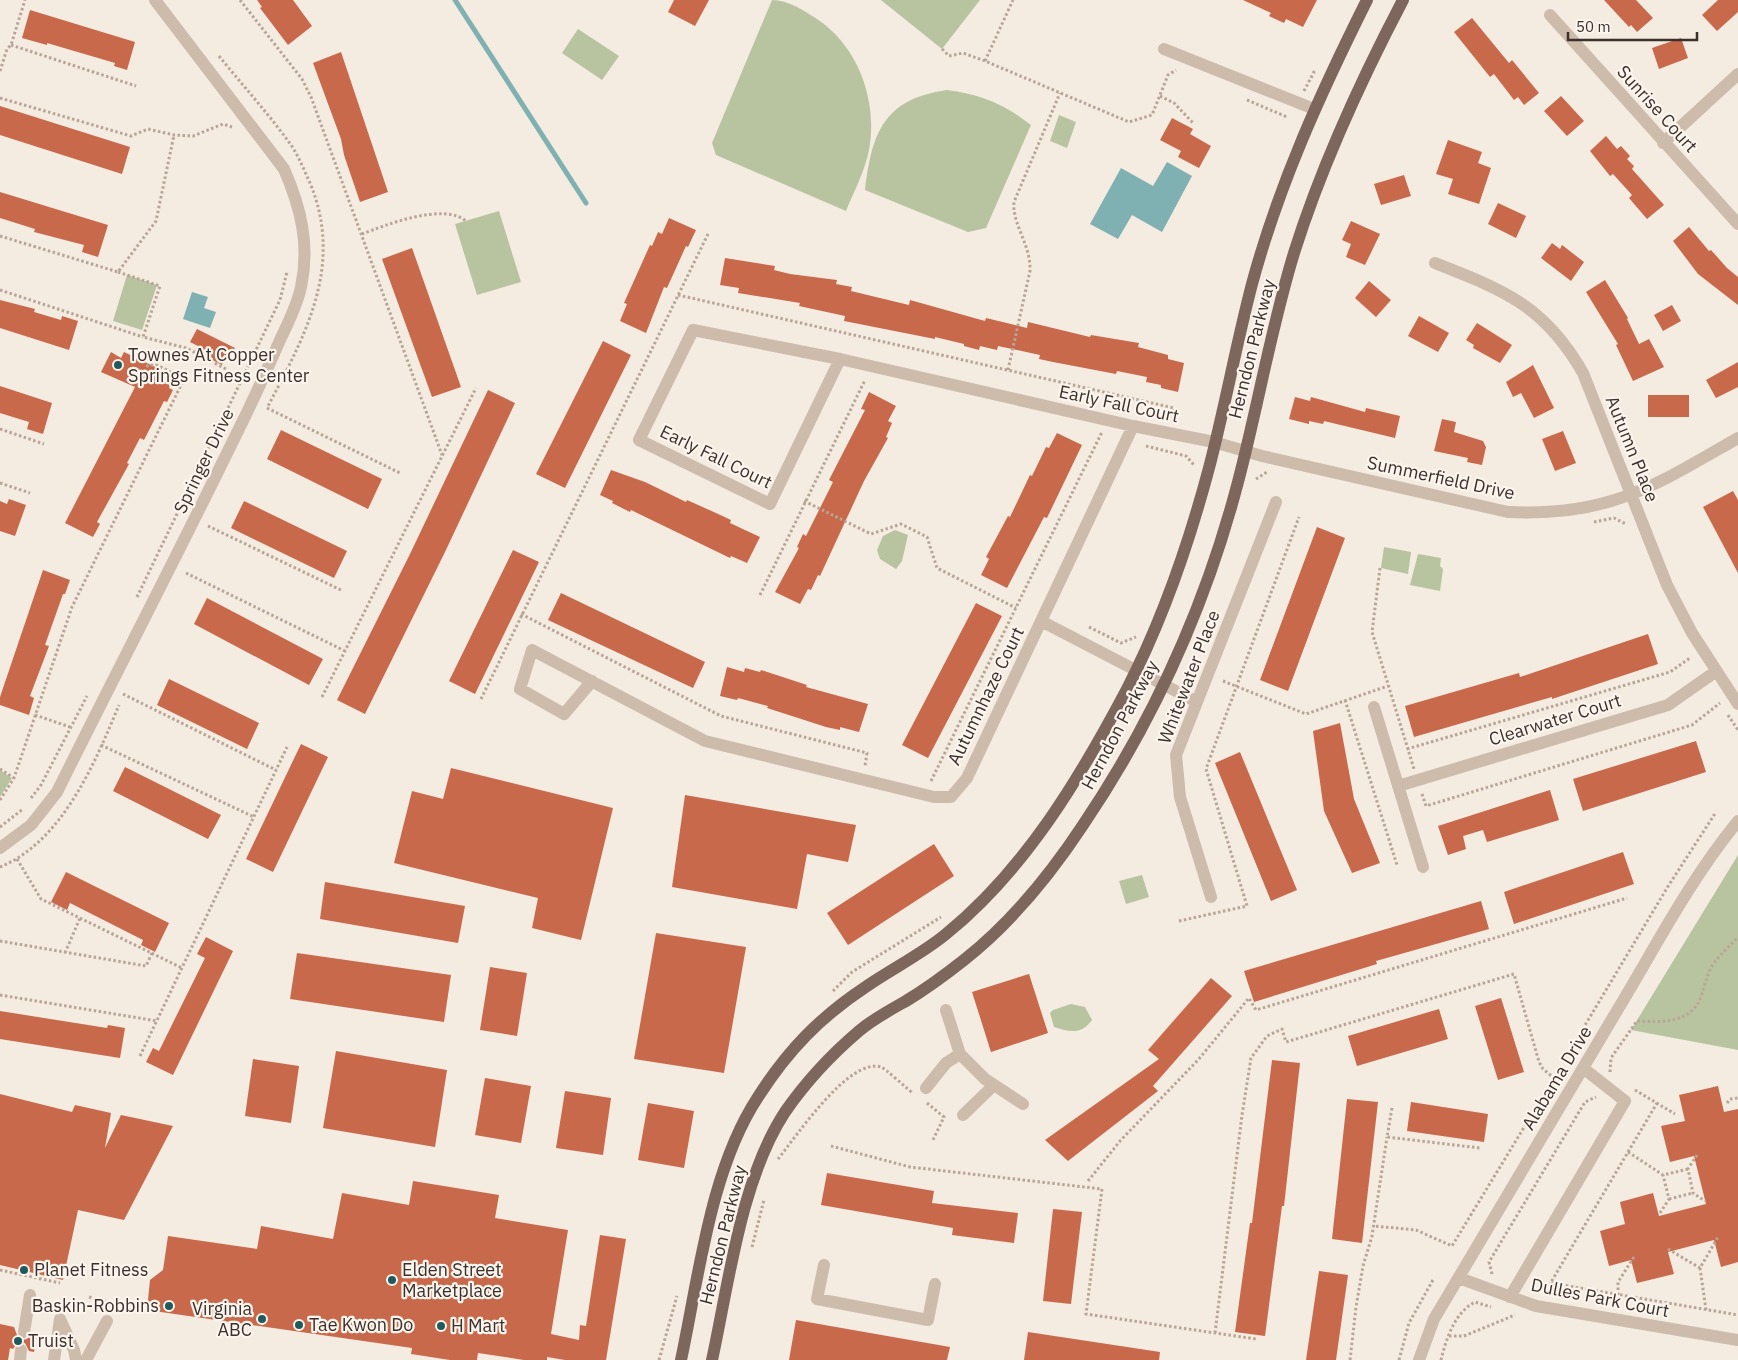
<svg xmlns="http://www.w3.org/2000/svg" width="1738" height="1360" viewBox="0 0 1738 1360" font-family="'IBM Plex Sans',sans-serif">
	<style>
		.green { fill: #b8c4a0 }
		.water { fill: #7fb0b2 }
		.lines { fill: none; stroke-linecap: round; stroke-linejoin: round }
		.stream { stroke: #7fb0b2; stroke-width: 5 }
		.building { fill: #c8694b }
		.path { stroke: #b9a596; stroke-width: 3; stroke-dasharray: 2.5 2.5; stroke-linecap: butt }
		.minor { stroke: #cdbbac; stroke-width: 12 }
		.major { stroke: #7d675c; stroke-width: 12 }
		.poi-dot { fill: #1f5a5e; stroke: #fbf5ee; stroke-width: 2 }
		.labels { text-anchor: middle; stroke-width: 4.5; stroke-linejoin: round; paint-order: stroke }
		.street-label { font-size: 18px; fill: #3b302b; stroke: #fbf5ee }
		.poi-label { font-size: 18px; fill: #3b302b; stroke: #fbf5ee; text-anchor: start }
	</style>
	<rect width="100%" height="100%" fill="#f4ebe1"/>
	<path class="green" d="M772,0C788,0 805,11 817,19C859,47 878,102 869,150C865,171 854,191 846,211L716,155L712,143Z
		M881,0H980L942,49Z
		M578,29L619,56L602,80L562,53Z
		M947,90C980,94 1006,105 1031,125L986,228L968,232L865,190C872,132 884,99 947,90Z
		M1059,115L1076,122L1067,148L1050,141Z
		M499,211L521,282L477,295L455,224Z
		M127,275L157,285L142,330L113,321Z
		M895,530L908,535L902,561L896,569L880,559L877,550L883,536Z
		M1384,547L1411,552L1408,574L1381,568Z
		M1418,554L1441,558L1440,566L1443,569L1440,591L1410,585Z
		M0,770L12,778L0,797Z
		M1738,855V1050L1631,1030Z
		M1142,875L1149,897L1126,904L1119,881Z
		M1071,1004L1085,1007L1092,1020C1081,1035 1070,1032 1054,1027L1050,1013L1053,1010Z"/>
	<path class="water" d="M1167,162L1192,176L1162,232L1132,215L1118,239L1090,224L1121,168L1153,186Z
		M192,292L208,297L204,308L216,312L210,328L183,319Z"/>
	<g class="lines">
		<path class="stream" d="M455,0L586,203"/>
	</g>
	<path class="building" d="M257,0H293L312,26L288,45L260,8L262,7Z
		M674,0H709L695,26L668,12Z
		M1243,0H1317L1303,27L1286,19L1284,23L1269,16L1271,13Z
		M1604,0H1636L1653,18L1637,32L1631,25L1629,27Z
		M1718,0H1738V12L1717,31L1702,15Z
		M30,10L135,42L127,70L114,66L115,63L47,43V45L22,38Z
		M1472,18L1509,63L1512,60L1539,93L1524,105L1518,97L1514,100L1494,74L1490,77L1454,32Z
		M1681,38L1688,58L1659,69L1652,48Z
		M341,52L388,192L360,202L344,155L341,139L313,63Z
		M1561,96L1584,121L1567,136L1544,111Z
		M0,106L130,147L122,174L0,135Z
		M1172,118L1193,129L1190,134L1211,146L1199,168L1178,157L1181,151L1160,140Z
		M1606,136L1617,149L1621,146L1630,156L1627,159L1634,166L1632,169L1664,205L1647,219L1629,198L1632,195L1613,174L1610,176L1590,151Z
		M1448,140L1482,152L1478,163L1491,168L1479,204L1448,194L1453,179L1436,174Z
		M1404,175L1411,196L1381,205L1374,184Z
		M0,192L108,225L98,257L82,252L84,245L34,232L35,229L0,218Z
		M1498,203L1526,216L1516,238L1488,224Z
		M669,218L696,230L688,247L686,246L667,288L664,287L646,333L620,321L627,304L624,303L650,245L652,246L658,232L662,234Z
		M1351,221L1380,234L1365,265L1346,257L1351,244L1342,240Z
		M1689,227L1709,251L1711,250L1727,268L1738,277V305L1698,274L1673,241Z
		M1552,243L1560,249L1562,245L1584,262L1571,281L1541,258Z
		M412,248L461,387L432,397L382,259Z
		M725,258L775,266L774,270L790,274L837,280L836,284L852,287L851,291L909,305L910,300L985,321L986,318L1027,328L1028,322L1090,337L1091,335L1139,343L1138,347L1168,355V359L1184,363L1178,392L1161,388V385L1146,382L1147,377L1117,371L1116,374L1053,362L1039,359L1040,355L998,346L997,350L980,346L979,350L964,346V344L935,337V339L844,321L845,316L799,306L800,303L738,293L739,288L720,285Z
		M1605,280L1628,318L1627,319L1639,344L1649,339L1664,367L1633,381L1616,345L1618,344L1586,292Z
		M1369,281L1391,300L1376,317L1355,298Z
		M0,300L35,309L34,312L61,320L62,316L78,321L69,350L0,328Z
		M1672,305L1681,321L1663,331L1654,315Z
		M1419,316L1449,333L1438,352L1408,336Z
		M1477,323L1512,345L1500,363L1473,348L1474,345L1466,340Z
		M197,329L235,348L229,361L224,358L222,365L195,351L198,346L190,342Z
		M603,341L631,355L565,488L536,474Z
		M111,352L121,358L124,352L174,376L169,388L173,390L167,402L164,401L144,440L140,438L127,463L129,464L97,522L100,524L93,537L65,523L135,387L101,372Z
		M1738,362V387L1716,398L1706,380Z
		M1533,365L1554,408L1534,418L1521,393L1513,397L1506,382Z
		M0,386L52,403L43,434L27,429L29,422L0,413Z
		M488,390L515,403L445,552L365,714L337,700L410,554Z
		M869,392L896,406L888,421L892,423L886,437L888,438L864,481L820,576L818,575L811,590L808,589L800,604L775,592L799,548L797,547L803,534L806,536L833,482L829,480L865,410L861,409Z
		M1648,395H1689V417H1648Z
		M1295,397L1310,401L1311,397L1365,412L1366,408L1400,416L1395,438L1324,421L1323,424L1309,421V424L1289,419Z
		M1442,419L1456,422L1454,432L1483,441L1486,447L1482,465L1467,462L1468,458L1434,451Z
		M281,430L382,479L368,509L267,459Z
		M1563,431L1576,463L1555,471L1542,439Z
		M1057,433L1082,445L1047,518L1044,517L1007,588L981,575L989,559L986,557L1008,516L1010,517L1030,475L1032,476L1046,447L1049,448Z
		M611,470L645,482L686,502L687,500L716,513L731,520L730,523L760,537L747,563L731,556L730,558L631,510L630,512L612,503L613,501L600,495Z
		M1733,491L1738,500V573L1703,507Z
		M9,499L26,505L15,536L0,531V501L7,504Z
		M244,501L347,551L334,578L231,528Z
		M1317,527L1345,538L1288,691L1260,680Z
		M513,550L539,562L475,694L449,681Z
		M43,570L70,580L65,594H63L45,645L49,646L30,696L34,698L29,715L0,705V697Z
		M561,593L705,662L693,688L548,620Z
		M207,598L323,659L309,685L194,624Z
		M976,603L1002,616L928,758L902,745Z
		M1648,634L1658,664L1552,699V697L1414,737L1405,706L1519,673L1520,677Z
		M727,667L744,672L745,668L760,672L761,670L807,685L806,687L868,704L859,732L840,727V730L826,727L767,708L768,706L738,698L737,700L720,696Z
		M169,679L259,723L247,749L157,705Z
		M1340,723L1354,799L1380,863L1352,873L1324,811L1313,731Z
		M1696,741L1706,772L1583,811L1573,779Z
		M301,744L328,757L273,872L246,859Z
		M1240,752L1297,890L1271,901L1215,763Z
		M125,767L221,815L208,839L113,791Z
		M451,768L613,808L581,940L532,928L538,898L394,863L412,791L443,799Z
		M1550,790L1559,820L1487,842L1483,830L1463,836L1466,849L1448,855L1438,826Z
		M685,795L856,825L848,862L807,854L797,909L672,887Z
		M934,844L954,876L848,945L827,913Z
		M1623,852L1634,884L1514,924L1504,892Z
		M66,872L169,923L155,952L141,945L143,940L70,903L67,910L51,902Z
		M325,882L465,906L458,943L320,919Z
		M1481,901L1489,929L1376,961L1377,964L1254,1002L1244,971Z
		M656,933L746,947L724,1073L634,1059Z
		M206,937L233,951L173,1075L146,1062L153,1048L159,1051L205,958L197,954Z
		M297,953L451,975L444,1022L290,999Z
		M490,967L527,973L517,1036L480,1030Z
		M1029,974L1048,1033L991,1052L972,992Z
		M1211,978L1232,996L1153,1086L1158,1091L1068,1161L1045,1140L1159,1059L1148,1050Z
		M1501,998L1524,1072L1498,1080L1475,1006Z
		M1439,1009L1448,1039L1357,1066L1348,1036Z
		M0,1011L107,1028L108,1025L125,1028L120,1058L0,1039Z
		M336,1051L447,1070L435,1147L323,1128Z
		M253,1059L299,1066L291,1123L245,1116Z
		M1272,1060L1300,1063L1284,1206H1282L1265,1336L1235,1332L1250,1223H1252Z
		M485,1078L531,1086L521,1143L475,1135Z
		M1718,1086L1724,1112L1738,1109V1262L1721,1267L1714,1240L1668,1252L1674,1274L1637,1283L1631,1260L1609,1266L1600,1231L1625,1224L1620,1202L1653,1193L1659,1216L1706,1204L1694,1156L1670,1162L1661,1126L1685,1121L1679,1095Z
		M565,1091L611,1098L603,1155L556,1148Z
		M0,1094L72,1112L75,1105L111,1113L105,1148L121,1115L173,1126L124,1220L78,1210L63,1280L0,1265Z
		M1347,1099L1378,1102L1362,1243L1332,1239Z
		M1411,1102L1488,1114L1484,1142L1407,1131Z
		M648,1103L694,1111L684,1168L638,1160Z
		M827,1173L934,1191L932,1203L1018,1213L1014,1243L952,1235L953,1228L821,1205Z
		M413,1181L499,1195L495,1218L568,1230L551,1334L579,1340L580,1325L586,1326L600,1235L626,1239L606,1360H565L547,1357V1360H524L478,1353L477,1360H450L411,1354L412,1348L147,1310L150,1280L163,1270L168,1236L257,1249L261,1226L333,1239L342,1193L409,1205Z
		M1053,1209L1082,1212L1071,1304L1043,1301Z
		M1319,1271L1348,1275L1336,1360H1306Z
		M796,1320L950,1347L947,1360H789Z
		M0,1324L14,1327L17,1335L22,1340L27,1339L32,1333L37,1334L34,1352L29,1351L25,1343L18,1342L13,1349L10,1348L8,1360H0Z
		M1028,1332L1160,1352L1159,1360H1024Z"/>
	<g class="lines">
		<path class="path" d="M240,0L302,79L311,97L442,455
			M11,45L136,86
			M942,49L949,56L963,53L985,61L1129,122L1152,115L1168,75L1176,70
			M219,56C243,86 269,114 291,145C299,157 304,170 310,183C344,265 306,334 268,406
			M985,61L1013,0
			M0,71L7,49L11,45L25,0
			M1304,91L1315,70
			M1160,96L1174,103L1193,123
			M0,98L131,136L148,129L174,135L193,136L223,124L232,127
			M1247,100L1287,117
			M362,234C386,225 443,202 466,221
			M0,236L118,272L156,221L174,135
			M118,272L160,286L143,337L186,348L226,369
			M0,290L143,337
			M678,295L1174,408L1173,420
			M1008,370L1030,271C1031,244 1012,225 1014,202L1060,93
			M267,408L400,473
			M0,429L44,444
			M1146,446L1186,456L1194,465
			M1256,479L1267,472
			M0,483L30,493
			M804,501L871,534L901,524L927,537L937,568L1016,608
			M1594,522L1614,518L1626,524
			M208,526L343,591
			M1380,568L1372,632L1414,769
			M186,573L345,651
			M760,595L865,380
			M137,597L280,300L287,272
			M521,614L721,716L867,753L865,766
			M1089,627L1121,643L1136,637
			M1223,681L1306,714L1388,686
			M123,694L276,770
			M322,697L476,388
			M481,699L708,234
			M1345,700L1397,865
			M35,715L70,727
			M1728,715L1738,730
			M101,745L254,817
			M1407,749L1670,672L1690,658
			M0,769L14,778
			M931,781L1102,432
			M1422,794L1426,806L1692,725L1720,703
			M31,798L41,785L87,696
			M0,800L14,778L72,607L184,379L157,365H148L142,378
			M0,827L23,809
			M17,859L41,899L182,968
			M0,867C62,842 95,763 119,705
			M1179,921L1247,906L1206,769L1299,517
			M0,941L146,966L152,953
			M65,953L80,918
			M833,991L852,972L941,917
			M0,995L157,1021
			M1575,1042L1667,888L1716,812
			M140,1056L287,747
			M1610,1072L1611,1058L1637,1021C1657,1022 1683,1024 1697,1005C1704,994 1705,977 1712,966C1719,955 1730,946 1738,937
			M1635,1090L1675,1114
			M927,1103L944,1117L932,1142
			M1727,1103L1730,1099L1738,1098
			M1392,1108L1387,1137L1480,1148
			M831,1146L910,1167L1102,1189L1086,1314L1256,1339
			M1628,1152L1663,1175L1688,1169
			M1697,1155L1688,1169L1693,1193L1705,1201
			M778,1159C796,1137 849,1057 881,1067C885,1068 907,1089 913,1093
			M1088,1181L1120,1141L1198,1060L1249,998L1256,1010L1627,898
			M1669,1199L1693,1193
			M1660,1213L1669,1199L1663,1175
			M752,1247L764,1200
			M1668,1249L1700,1268
			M0,1270L60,1283
			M1492,1274L1489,1262L1585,1102L1596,1097
			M1551,1283L1738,1315
			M1544,1294L1657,1103
			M1618,1295V1282L1634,1257
			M89,1297L115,1304
			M1706,1310L1700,1268L1718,1237
			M1215,1333L1242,1115L1251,1058L1267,1036L1282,1029L1286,1042L1514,974L1539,1062L1543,1069L1554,1078L1452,1246L1416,1230L1374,1226
			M1449,1336H1464L1515,1315
			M659,1360L677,1296
			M1350,1360L1356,1307L1363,1266L1372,1236L1387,1137
			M1399,1360L1409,1323L1434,1278
			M1441,1360C1446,1339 1455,1312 1475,1302L1491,1307"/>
		<path class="minor" d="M1550,15L1738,224
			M1164,49L1314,109
			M1663,143L1738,74
			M1435,263C1504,290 1545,306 1583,373L1667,585L1692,633L1738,704
			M693,330L840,359L770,504L639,440Z
			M840,359L1133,426L1214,442L1262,456L1508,512C1609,517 1654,486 1738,438
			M1041,621L1197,702
			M592,681L564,714L520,689L532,650L705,741L934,797H951L967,778L1133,426
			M1374,707L1423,867
			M1398,786L1668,705L1715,672
			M0,848L31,825L57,792C115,675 175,560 232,443C249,409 265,375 280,340C288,323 297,306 301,287C310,245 301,208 284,169L155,0
			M1211,897L1180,797L1176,755L1276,502
			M960,1054L985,1079L1023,1104
			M926,1088L946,1063L960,1054L946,1010
			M963,1115L994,1085
			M824,1265L817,1299L928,1320L935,1284
			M1459,1278L1536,1306L1738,1340
			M1510,1297L1625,1101L1583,1068
			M60,1319L74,1350L76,1360
			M24,1332L30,1295
			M20,1360L21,1350
			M54,1360L60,1319
			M86,1360L107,1321
			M1419,1360L1434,1319C1495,1216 1557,1112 1618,1009C1656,946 1691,878 1738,821"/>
		<path class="major" d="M681,1360C699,1276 710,1170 758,1097C788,1050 820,1017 867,986C893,968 922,954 946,934C1025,870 1080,778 1127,689C1163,619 1189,543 1209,468C1225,407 1236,345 1252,284C1279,184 1321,92 1367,0
			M712,1360C729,1282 741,1179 785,1112C805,1083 832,1054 859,1031C873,1019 890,1010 906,1001C926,989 945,975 964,960C1011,923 1050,875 1083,825C1154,720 1206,604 1238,482C1258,406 1271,328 1294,253C1322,164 1360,82 1403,0"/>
	</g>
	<g class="poi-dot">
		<circle cx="118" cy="365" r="5"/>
		<circle cx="24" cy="1270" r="5"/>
		<circle cx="392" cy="1280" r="5"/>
		<circle cx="169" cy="1306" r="5"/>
		<circle cx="262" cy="1319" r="5"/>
		<circle cx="299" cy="1325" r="5"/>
		<circle cx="441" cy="1326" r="5"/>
		<circle cx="18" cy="1341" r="5"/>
	</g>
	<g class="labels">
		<g class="street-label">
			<text transform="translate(1657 109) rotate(48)" y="6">Sunrise Court</text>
			<text transform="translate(1252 349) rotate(-76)" y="6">Herndon Parkway</text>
			<text transform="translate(1119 404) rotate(12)" y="6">Early Fall Court</text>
			<text transform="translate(1632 449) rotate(68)" y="6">Autumn Place</text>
			<text transform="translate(716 457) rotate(26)" y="6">Early Fall Court</text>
			<text transform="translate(204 461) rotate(-64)" y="6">Springer Drive</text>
			<text transform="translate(1441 478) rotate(12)" y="6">Summerfield Drive</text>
			<text transform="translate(1189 677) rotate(-69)" y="6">Whitewater Place</text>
			<text transform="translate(986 696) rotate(-64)" y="6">Autumnhaze Court</text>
			<text transform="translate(1555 720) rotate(-17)" y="6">Clearwater Court</text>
			<text transform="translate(1120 725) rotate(-62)" y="6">Herndon Parkway</text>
			<text transform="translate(1557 1078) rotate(-59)" y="6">Alabama Drive</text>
			<text transform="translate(723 1235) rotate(-76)" y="6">Herndon Parkway</text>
			<text transform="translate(1600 1298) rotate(11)" y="6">Dulles Park Court</text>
		</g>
		<g class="poi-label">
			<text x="128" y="361">Townes At Copper<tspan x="128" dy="21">Springs Fitness Center</tspan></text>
			<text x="34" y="1276">Planet Fitness</text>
			<text x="402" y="1276">Elden Street<tspan x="402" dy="21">Marketplace</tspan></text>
			<text x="159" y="1312" text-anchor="end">Baskin-Robbins</text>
			<text x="252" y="1315" text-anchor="end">Virginia<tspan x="252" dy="21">ABC</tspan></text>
			<text x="309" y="1331">Tae Kwon Do</text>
			<text x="451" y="1332">H Mart</text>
			<text x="28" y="1347">Truist</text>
		</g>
	</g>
	<path d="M1568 32v8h129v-8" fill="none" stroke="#3b302b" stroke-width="2.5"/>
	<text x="1576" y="32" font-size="15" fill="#3b302b" stroke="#fbf5ee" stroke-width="4" paint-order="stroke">50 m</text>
</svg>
